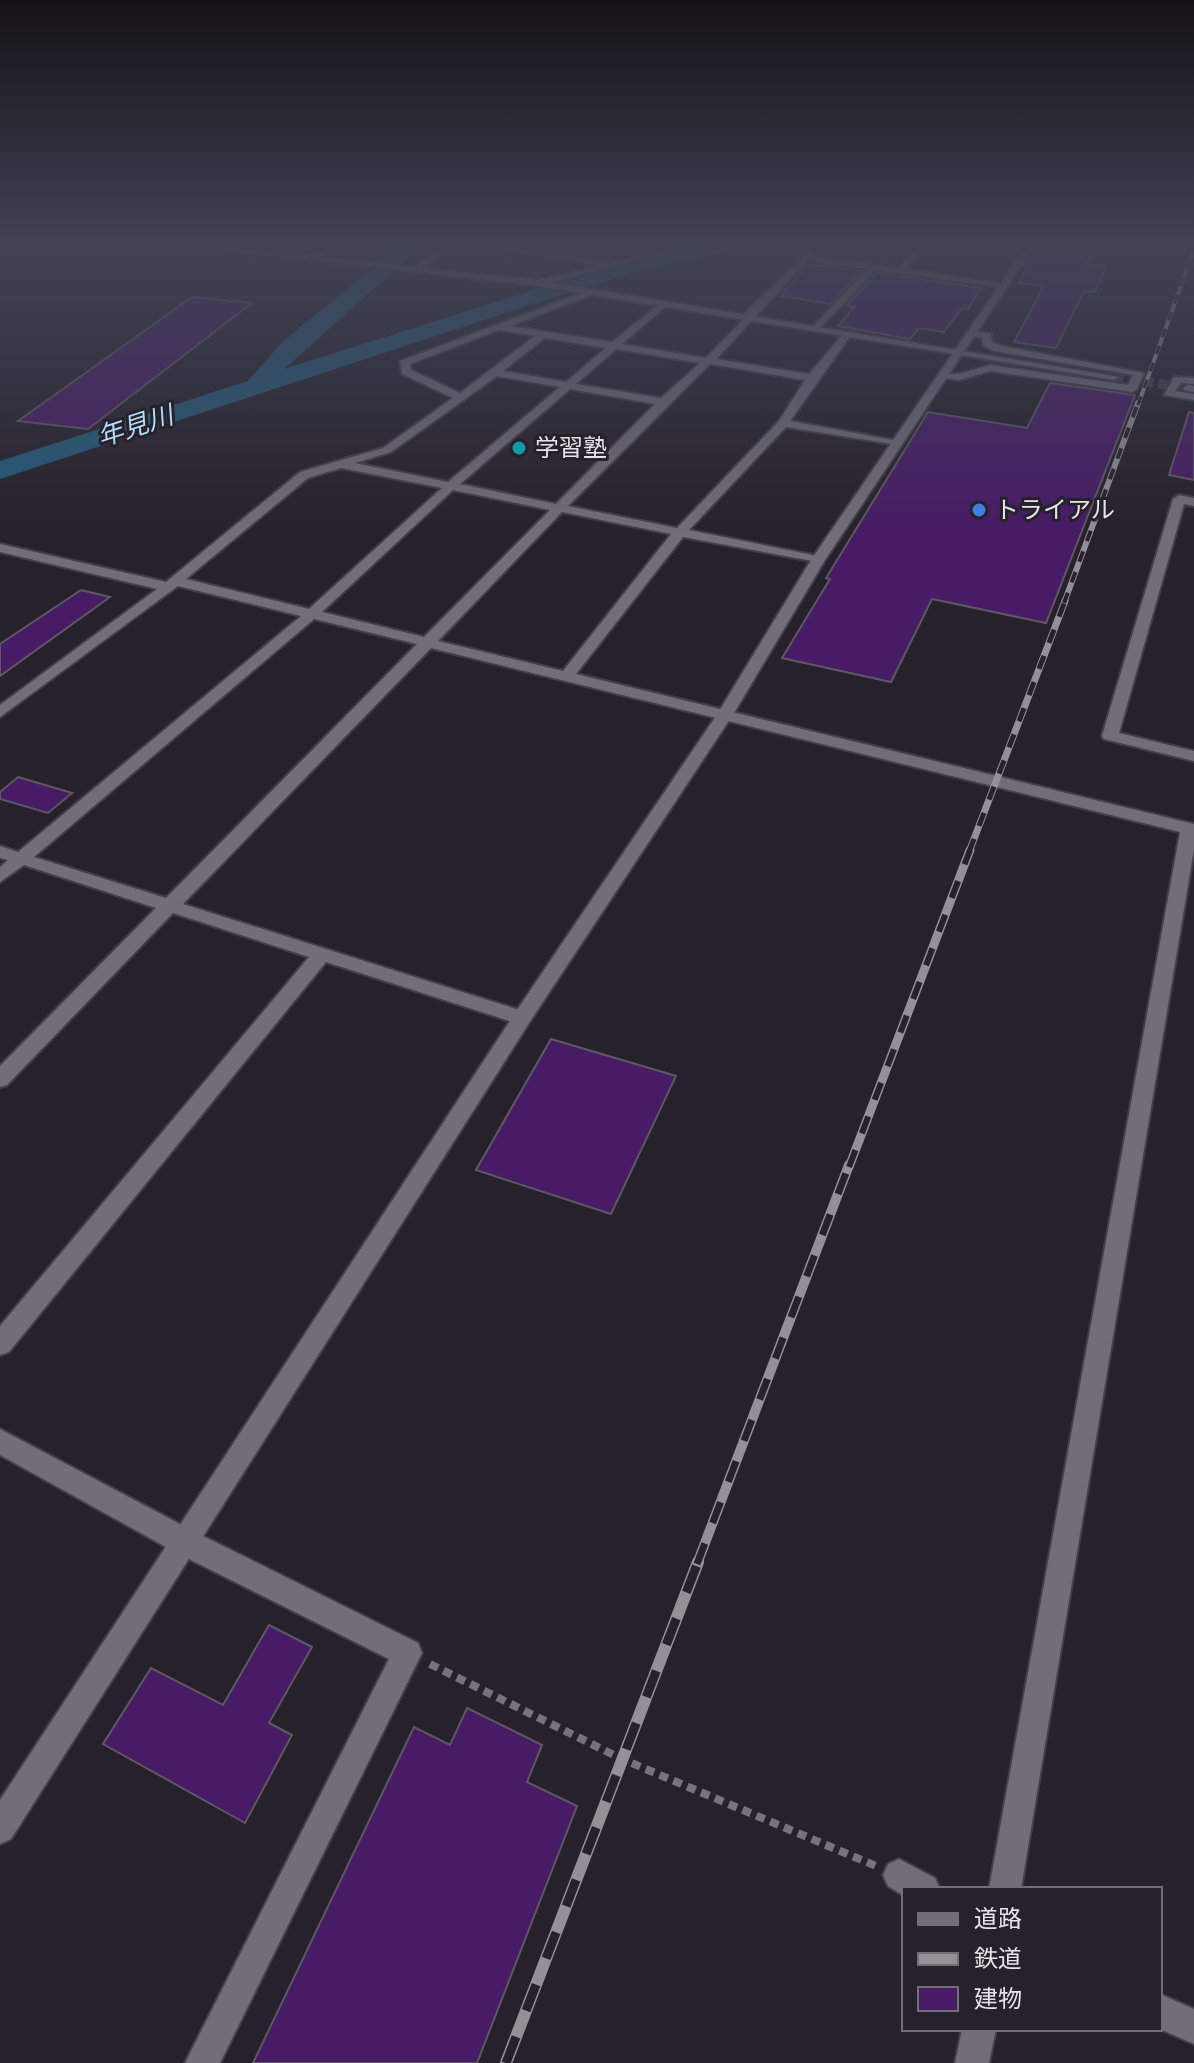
<svg xmlns="http://www.w3.org/2000/svg" width="1194" height="2063" viewBox="0 0 1194 2063" font-family="Ubuntu,'Noto Sans JP',sans-serif">
	<style>
		.lines { fill: none; stroke-linecap: round; stroke-linejoin: round }
		.river { fill: #235b79; fill-rule: evenodd }
		.building { fill: #471b65; stroke: #5d5862; stroke-width: 2 }
		.secondary-tunnel { stroke: #433e46; stroke-width: 10; stroke-dasharray: 10 5; stroke-linecap: butt }
		.minor-casing { stroke: #423f46; stroke-width: 4 }
		.tertiary-casing { stroke: #423f46; stroke-width: 4 }
		.secondary-casing { stroke: #423f46; stroke-width: 4 }
		.path { stroke: #78737b; stroke-width: 8; stroke-dasharray: 9 6; stroke-linecap: butt }
		.minor { fill: #736d78; fill-rule: evenodd }
		.tertiary { fill: #736d78; fill-rule: evenodd }
		.secondary { fill: #736d78; fill-rule: evenodd }
		.rail-far5-casing { stroke: #939097; stroke-width: 4 }
		.rail-far4-casing { stroke: #939097; stroke-width: 6 }
		.rail-far3-casing { stroke: #939097; stroke-width: 7 }
		.rail-far2-casing { stroke: #939097; stroke-width: 9 }
		.rail-far1-casing { stroke: #939097; stroke-width: 10 }
		.rail-casing { stroke: #939097; stroke-width: 12 }
		.rail-far5 { stroke: #26212a; stroke-width: 3; stroke-dasharray: 9; stroke-linecap: butt }
		.rail-far4 { stroke: #26212a; stroke-width: 4; stroke-dasharray: 11; stroke-linecap: butt }
		.rail-far3 { stroke: #26212a; stroke-width: 5; stroke-dasharray: 14; stroke-linecap: butt }
		.rail-far2 { stroke: #26212a; stroke-width: 6; stroke-dasharray: 18; stroke-linecap: butt }
		.rail-far1 { stroke: #26212a; stroke-width: 7; stroke-dasharray: 22; stroke-linecap: butt }
		.rail { stroke: #26212a; stroke-width: 9; stroke-dasharray: 28; stroke-linecap: butt }
		.culture-dot { fill: #0f9aa8; stroke: #26212a; stroke-width: 3 }
		.shop-dot { fill: #3f7fe0; stroke: #26212a; stroke-width: 3 }
		.labels { text-anchor: middle; stroke-width: 6; stroke-linejoin: round; paint-order: stroke }
		.far-poi-label { font-size: 24px; fill: #e5e2e8; stroke: #26212a; text-anchor: start }
		.far-water-label { font-size: 26px; font-style: italic; fill: #aedcf9; stroke: #26212a }
	</style>
	<rect width="100%" height="100%" fill="#26212a"/>
	<g class="lines">
		<path class="river" d="M398,248H420L284,369L622,262L690,248H727L724,252L635,272L539,302L0,479V461L248,381L283,341Z"/>
	</g>
	<path class="building" d="M1053,248L1093,252L1087,264L1106,267L1095,292L1084,291L1056,348L1014,342L1044,286L1019,283L1037,249L1050,251Z
		M807,265L808,264L861,271L831,304L781,296Z
		M877,273L981,288L968,309L962,308L944,332L919,328L910,339L838,326L854,307L846,306Z
		M192,297L252,303L88,429L18,421Z
		M1050,383L1135,395L1046,623L932,599L891,682L782,658L830,579L826,578L928,412L1027,428Z
		M1189,412L1194,413V480L1169,475Z
		M81,590L110,597L0,676V644Z
		M18,777L72,793L48,813L0,799V792Z
		M551,1039L676,1076L611,1214L476,1170Z
		M269,1625L312,1647L269,1723L292,1735L245,1823L103,1744L151,1668L223,1705Z
		M467,1708L542,1745L527,1782L577,1806L477,2063H253L414,1727L450,1745Z"/>
	<g class="lines">
		<path class="secondary-tunnel" d="M1114,377L1188,388"/>
		<defs>
			<path id="minor" d="M325,248H334L317,262H311V258Z
				M443,248H452L417,271L410,269Z
				M498,248H516L598,260L601,265L673,248H686L537,286L534,281L598,266Z
				M812,248L817,250L812,256L899,268L916,248H924L907,269L1010,285L1005,288L876,270L816,332L813,327L867,269L807,261L716,359L809,374L845,332H853L790,421L904,442L898,445L786,427L689,530L818,556L823,557V563L683,537L576,674L1194,824V849L1021,1889H989L1180,832L431,648L183,904L529,1013L532,1018L529,1023L522,1025L326,962L9,1352L0,1355V1326L309,957L173,913L7,1085L0,1087V1066L156,908L24,865L0,882V867L8,860L0,858V846L18,852L301,616L178,586L0,717V705L157,589L0,552V544L166,582L300,472L383,448L453,398L402,374L400,361L592,289L595,294L510,326L612,342L663,301L666,306L622,344L706,358L744,319L743,315ZM499,330L535,336L460,393L411,370L410,364ZM545,338L606,348L566,382L503,371ZM616,349L700,363L661,398L576,384ZM710,364L805,380L779,421L677,528L568,506ZM497,376L560,387L448,482L355,463L391,452ZM570,389L655,404L556,504L460,484ZM341,468L442,488L309,609L186,579L308,478ZM453,490L550,510L424,637L322,612ZM562,512L671,534L563,671L438,641ZM314,619L417,644L166,898L34,857Z
				M973,330L991,334L992,342L1001,346L1144,373L1137,389L1132,392L990,371L960,380L940,378V374H959L990,365L1128,385L1133,375L994,351L983,345L982,338L969,335Z
				M1174,377L1194,378V384L1181,383L1175,391L1194,394V400L1164,395Z
				M1179,495L1194,498V506L1184,504L1119,733L1194,751V761L1104,739L1102,736L1173,499Z
				M0,1429L195,1532L418,1643L422,1653L220,2063H185L389,1659L175,1552L0,1455Z
				M899,1859L935,1878L940,1889H904V1896L888,1886L883,1875L888,1864Z
				M1160,1994L1194,2009V2044L1160,2029Z
				M962,2029H996L989,2063H955Z"/>
			<path id="tertiary" d="M1025,248H1033L825,560L734,713L529,1023L11,1839L0,1844V1800L515,1013L718,713L811,560Z"/>
			<path id="secondary" d="M211,248H235L537,280L1119,377L1114,380L537,286Z
				M1188,385L1194,386V392L1184,390L1183,388Z"/>
		</defs>
		<use href="#minor" class="minor-casing"/>
		<use href="#tertiary" class="tertiary-casing"/>
		<use href="#secondary" class="secondary-casing"/>
		<path class="path" d="M430,1664L622,1759L876,1866"/>
		<use href="#minor" class="minor"/>
		<use href="#tertiary" class="tertiary"/>
		<use href="#secondary" class="secondary"/>
		<defs>
			<path id="rail-far5" d="M1138,405L1194,250"/>
			<path id="rail-far4" d="M1064,603L1138,403"/>
			<path id="rail-far3" d="M969,852L1065,601"/>
			<path id="rail-far2" d="M849,1167L970,850"/>
			<path id="rail-far1" d="M697,1564L849,1165"/>
			<path id="rail" d="M506,2063L698,1562"/>
		</defs>
		<use href="#rail-far5" class="rail-far5-casing"/>
		<use href="#rail-far4" class="rail-far4-casing"/>
		<use href="#rail-far3" class="rail-far3-casing"/>
		<use href="#rail-far2" class="rail-far2-casing"/>
		<use href="#rail-far1" class="rail-far1-casing"/>
		<use href="#rail" class="rail-casing"/>
		<use href="#rail-far5" class="rail-far5"/>
		<use href="#rail-far4" class="rail-far4"/>
		<use href="#rail-far3" class="rail-far3"/>
		<use href="#rail-far2" class="rail-far2"/>
		<use href="#rail-far1" class="rail-far1"/>
		<use href="#rail" class="rail"/>
	</g>
	<linearGradient id="sky" x2="0" y2="1"><stop stop-color="#151217"/><stop offset="0.46" stop-color="#414355"/><stop offset="1" stop-color="#414355" stop-opacity="0"/></linearGradient>
	<rect width="1194" height="536" fill="url(#sky)"/>
	<circle class="culture-dot" cx="519" cy="448" r="8"/>
	<circle class="shop-dot" cx="979" cy="510" r="8"/>
	<g class="labels">
		<g class="far-poi-label">
			<text x="535" y="456">学習塾</text>
			<text x="995" y="518">トライアル</text>
		</g>
		<g class="far-water-label">
			<text transform="translate(135 426) rotate(-18)" y="9">年見川</text>
		</g>
	</g>
	<rect x="902" y="1887" width="260" height="144" fill="#26212a" stroke="#726e76" stroke-width="2"/>
	<rect x="918" y="1913" width="40" height="12" fill="#736d78" stroke="#726e76" stroke-width="2"/>
	<text x="974" y="1927" font-size="24" fill="#e5e2e8">道路</text>
	<rect x="918" y="1953" width="40" height="12" fill="#939097" stroke="#726e76" stroke-width="2"/>
	<text x="974" y="1967" font-size="24" fill="#e5e2e8">鉄道</text>
	<rect x="918" y="1987" width="40" height="24" fill="#471b65" stroke="#726e76" stroke-width="2"/>
	<text x="974" y="2007" font-size="24" fill="#e5e2e8">建物</text>
</svg>
